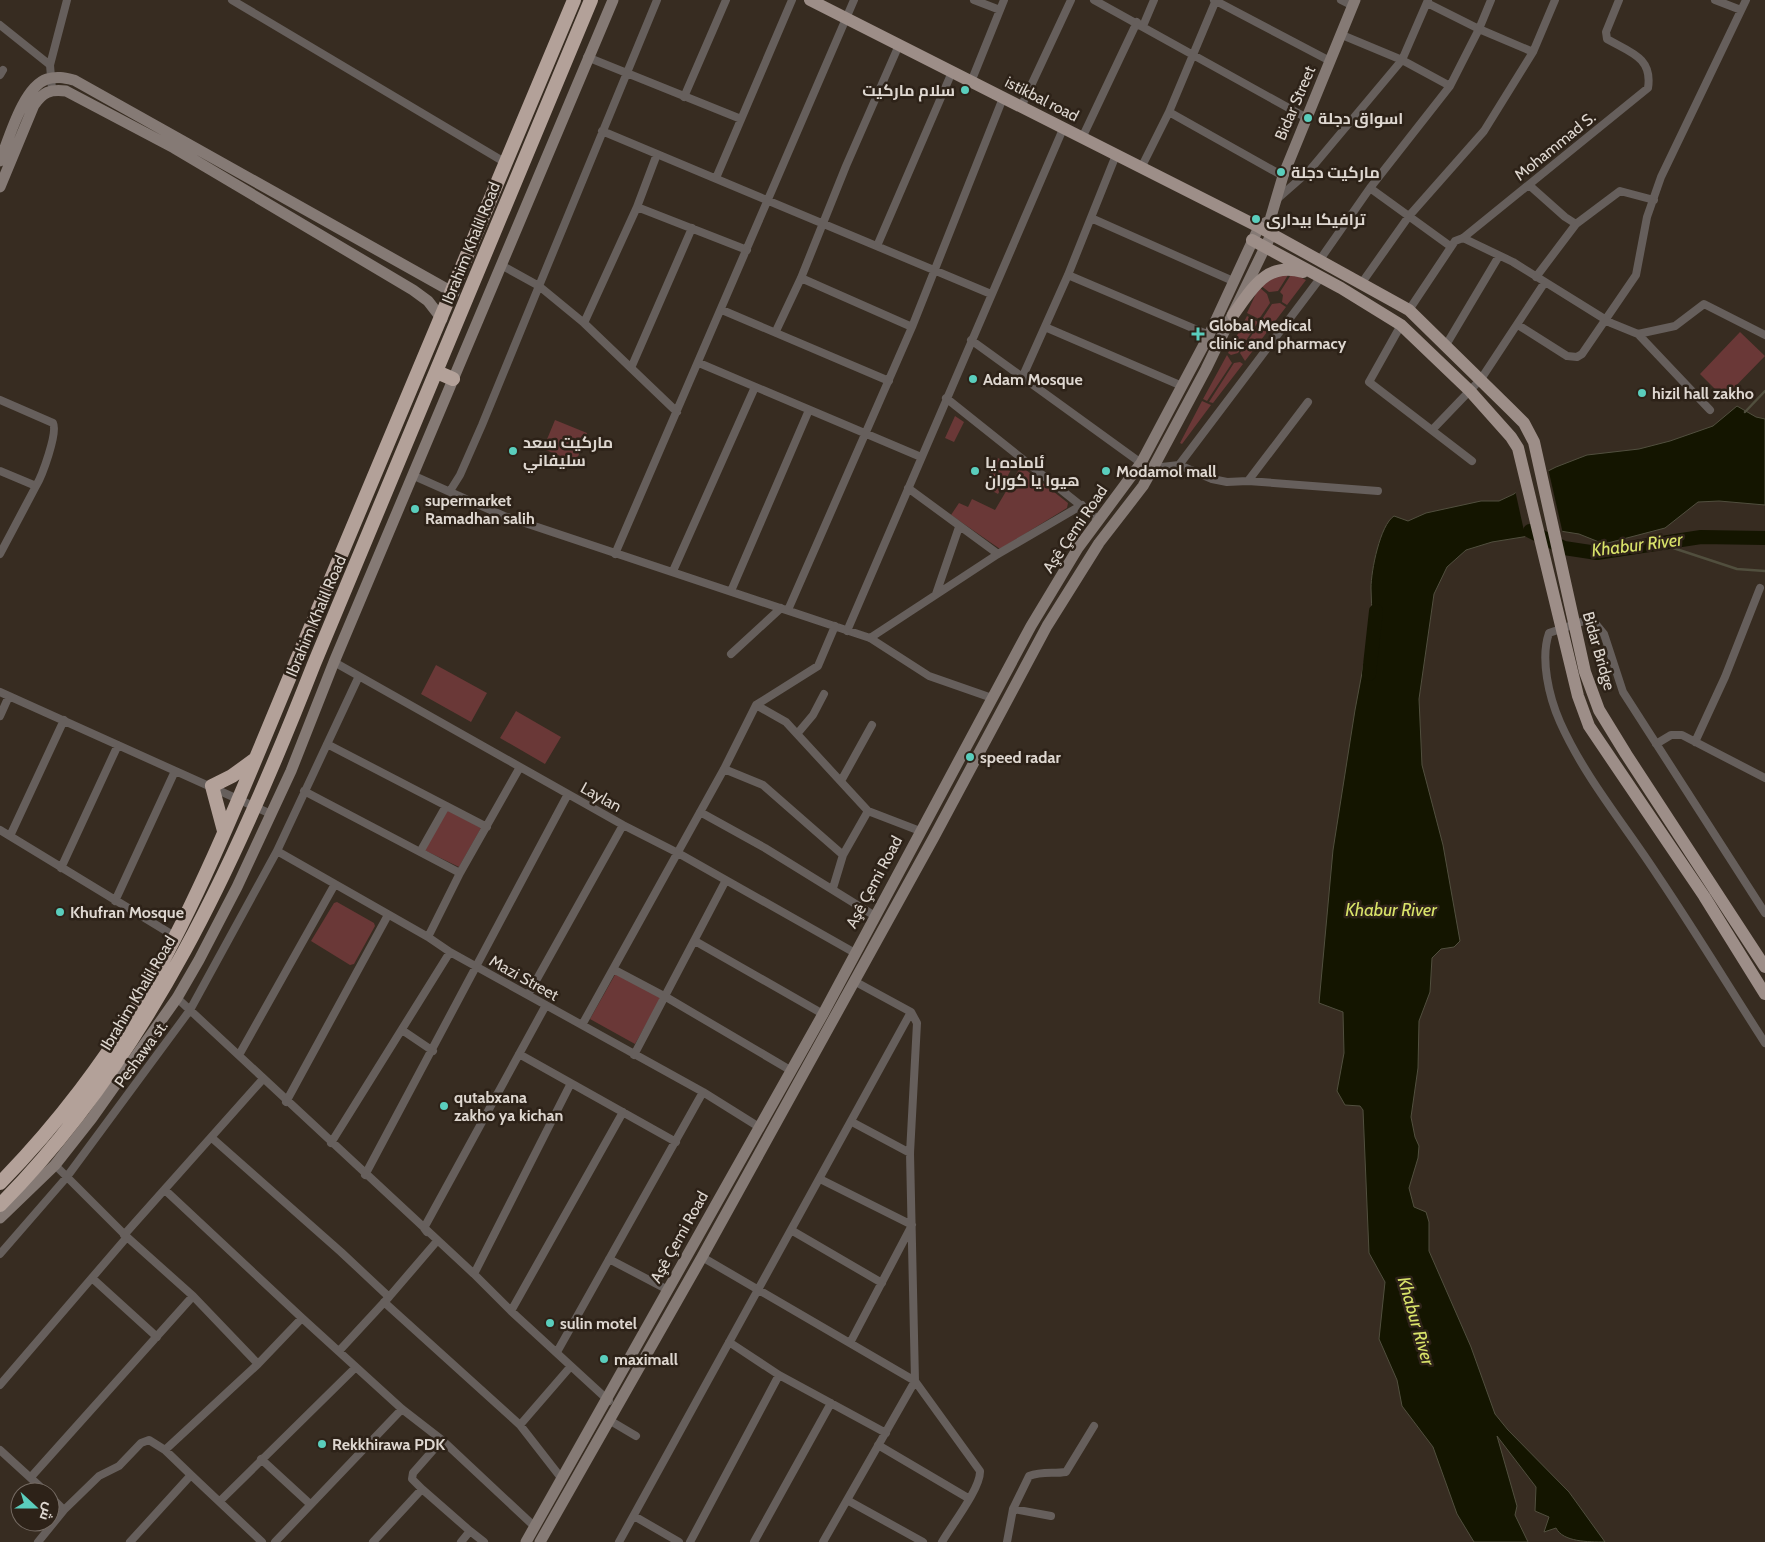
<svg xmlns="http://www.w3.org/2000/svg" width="1765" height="1542" font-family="Cabin,Cairo,sans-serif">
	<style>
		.green { fill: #6a3837 }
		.water { fill: #141500; stroke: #514f3e }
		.pier { fill: #372c21 }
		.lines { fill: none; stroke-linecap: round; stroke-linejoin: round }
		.stream { stroke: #514f3e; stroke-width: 2.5 }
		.river { stroke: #141500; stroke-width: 14 }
		.street { stroke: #665f5c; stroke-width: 8 }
		.secondary { stroke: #857a75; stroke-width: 11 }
		.primary { stroke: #9d8e88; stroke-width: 12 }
		.highway { stroke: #b3a199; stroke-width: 14 }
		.poi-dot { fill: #5acebd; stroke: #2d2218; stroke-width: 2 }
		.labels { text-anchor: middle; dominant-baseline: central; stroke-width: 5; stroke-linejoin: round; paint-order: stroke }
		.poi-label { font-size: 16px; font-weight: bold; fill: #ded7d0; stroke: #2d2218; text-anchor: start }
		.street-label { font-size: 16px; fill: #ded7d0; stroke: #2d2218 }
		.water-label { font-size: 18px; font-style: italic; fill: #d9e369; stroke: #2d2218 }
	</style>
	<rect width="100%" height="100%" fill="#372c21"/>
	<path class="green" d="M1290,272L1278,291L1269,292L1260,285L1265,280Z
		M1292,273L1306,280L1287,305L1282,302L1283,295L1280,292Z
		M1259,287L1267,294L1270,303L1259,319L1247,313Z
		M1280,303L1286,307L1245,361L1240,353L1272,304Z
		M1247,316L1258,322L1238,353L1231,355L1228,353Z
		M1740,332L1765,356L1724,398L1700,374Z
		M1227,355L1232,363L1207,401L1203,399Z
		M1240,362L1243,364L1213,403L1209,402L1234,363Z
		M1202,401L1211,405L1182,444L1180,443Z
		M955,416L964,422L954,442L945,438Z
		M555,420L587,433L576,462L543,449Z
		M998,458L1013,466L998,494L983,486Z
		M1021,466L1068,503L1067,508L1000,549L951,515L959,503L968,507L972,499L995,510Z
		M436,665L487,693L471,722L421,694Z
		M516,711L561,737L545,764L500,738Z
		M447,809L481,828L459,867L424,850Z
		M337,902L374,923L375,926L354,964L350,965L311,941L334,903Z
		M616,973L661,998L635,1044L590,1019Z"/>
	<path class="water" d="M1737,406L1756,417L1765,419V505L1719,501L1698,502L1665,528L1604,544L1579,534L1560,531L1492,542L1466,550L1447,567L1434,594L1419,699L1422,765L1443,845L1460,941L1454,947L1441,949L1432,958L1430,992L1419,1021L1418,1068L1411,1117L1415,1137L1419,1146L1418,1158L1409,1188L1414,1207L1426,1212L1429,1222V1251L1471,1347L1495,1414L1508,1430L1569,1492L1605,1542C1588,1542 1563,1542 1556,1528L1544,1532L1549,1517L1535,1511L1536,1487L1497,1436L1517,1506L1515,1515L1528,1542H1474L1457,1514L1433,1447L1402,1406L1397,1380L1379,1339L1385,1282L1369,1253L1363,1110L1360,1106L1345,1105L1337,1091L1344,1053L1343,1012L1319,1003L1333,850L1355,710L1364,662L1376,650C1374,630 1371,608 1371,588C1371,571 1380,525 1394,516L1408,521L1426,513L1481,501H1499L1514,494L1532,479L1556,467L1587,455L1639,449L1670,441L1713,426Z"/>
	<path class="pier" d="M1548,468L1563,534L1526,540L1515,490L1531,477Z"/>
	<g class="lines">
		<path class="stream" d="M1745,412L1765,391
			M1658,543L1737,569L1765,571"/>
		<path class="river" d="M1530,531L1564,548L1597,553L1701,537L1765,538
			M1369,674L1376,611"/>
		<path class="street" d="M232,0L506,163
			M657,0L539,286L584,323L677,412
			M974,0L1000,10
			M1094,0L1305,117
			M1214,0L1330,61
			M1341,0L1353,6
			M1715,0L1741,10
			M1427,3L1479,29L1533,52L1555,0
			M0,25L50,65
			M1143,26L1154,0
			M1342,35L1402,60L1450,86
			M587,57L741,119
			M0,75L3,70
			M971,82L1004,0
			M52,89L50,65L67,0
			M684,97L726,0
			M1021,107L1071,0
			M1169,112L1283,176
			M602,131L991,294
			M1082,138L1137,22
			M1141,168L1169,112L1216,0
			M716,178L792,0
			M1529,185L1565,217L1576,224L1536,277
			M1370,188L1450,246
			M1276,200L1309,171L1402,60L1428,0
			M637,207L747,250
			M1091,218L1233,281
			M1576,224L1620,191L1654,200
			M1463,238L1513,262L1611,323L1638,334L1675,326L1704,304L1765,335
			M877,246L952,72
			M1319,261L1370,188L1450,86L1479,29L1491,0
			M1068,275L1209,335
			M801,278L912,327
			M1361,284L1409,216L1484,131L1533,52
			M722,310L889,381
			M1409,310L1455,241L1463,238L1648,88C1653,57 1629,52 1607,39L1606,32L1619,0
			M584,323L637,207L657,154
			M1401,325L1369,382L1472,461
			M1518,325L1567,356L1577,357L1582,354L1636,275L1647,217L1661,177L1746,0
			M1045,327L1182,386
			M776,331L801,278L846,166L899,45
			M1638,334L1710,410
			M971,340L1141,463
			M1446,345L1499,256
			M699,363L921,457
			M631,368L692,228
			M1022,378L1068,275L1116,155
			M946,398L1099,520
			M0,400L53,423C58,433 42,476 36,486L0,471
			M1433,429L1481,379L1545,282
			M1179,465L1321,277
			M1153,468L1179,465L1212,479L1227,482L1248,481L1378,491
			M412,475L504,516L870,638L929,676L992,698
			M1248,481L1308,402
			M908,488L998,554
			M450,491L460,475L482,425L539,286L501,265
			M0,554L36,486
			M615,554L854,0
			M673,571L755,387
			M731,591L809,410
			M936,594L959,527
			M788,610L912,327L1003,98
			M847,631L1063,129
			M870,638L998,554L1082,505
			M731,654L781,608
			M334,662L623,825L678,853L855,953
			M0,692L271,814
			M756,705L786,722L868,811L920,831
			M0,716L9,696
			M797,734L813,715L824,694
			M1695,742L1725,677L1760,588
			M327,744L487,827
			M1656,744L1671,735H1682L1765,778
			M724,769L763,785L843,855
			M841,781L872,725
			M304,791L460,873
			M700,812L765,848L875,916
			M0,830L176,937
			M10,836L64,720
			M277,851L428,937L450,952L703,1092L759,1127
			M420,852L446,806
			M61,868L118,745
			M833,888L843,855L868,811
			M115,901L175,771
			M1765,913L1623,692L1604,634L1595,623L1587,620L1549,633C1540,659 1549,697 1560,722C1585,778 1625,825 1658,876C1695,931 1729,987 1765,1043
			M428,937L460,873L520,767
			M695,941L823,1014
			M613,969L666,997L790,1070
			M528,995L623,825
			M177,998L474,1274L511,1311L609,1401
			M582,1025L724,769L756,705L818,666L835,626
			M402,1030L433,1051
			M519,1054L676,1142
			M239,1055L335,884
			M634,1055L726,880
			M286,1102L388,915
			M852,1122L910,1153
			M212,1138L341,1252L389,1297
			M331,1143L450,952
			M55,1165L127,1237L193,1296L258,1364
			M365,1175L568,794
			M820,1179L912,1225L850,1343
			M165,1190L302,1318L402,1409L442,1440L535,1527
			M791,1230L882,1283
			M427,1232L424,1228L546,1005
			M124,1235L263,1079
			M0,1254L66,1178L190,1010L277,851L359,676
			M702,1257L915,1381L980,1471C981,1488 951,1526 942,1542
			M609,1259L668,1290
			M474,1274L571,1083
			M92,1278L157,1337
			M384,1302L520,1425
			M511,1311L623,1112
			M729,1342L779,1375L886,1433
			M339,1351L389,1297L437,1241
			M557,1352L703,1092
			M0,1385L127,1237
			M609,1420L636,1436
			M878,1445L968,1498
			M0,1450L46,1492
			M165,1450L258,1364L302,1318
			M261,1459L310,1504
			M31,1477L193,1296
			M562,1479L520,1425L571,1366
			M422,1489L412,1479L413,1473L442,1440
			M50,1496L64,1510L99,1476L119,1466L141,1443L149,1440L165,1450L191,1475
			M847,1500L923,1542
			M220,1501L356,1367
			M1013,1509L1051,1516
			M634,1516L679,1542
			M470,1531L484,1542
			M38,1542L64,1510
			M130,1542L191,1475L262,1542
			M275,1542L402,1409
			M373,1542L422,1489L470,1531L461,1542
			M619,1542L911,1012
			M690,1542L779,1375
			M754,1542L831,1403
			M823,1542L915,1381L910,1153L917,1023L911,1012L854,981
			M1007,1542L1013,1509L1029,1476C1042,1471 1053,1474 1066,1472L1094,1426"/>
		<path class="secondary" d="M0,161C9,139 23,87 47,79C57,76 65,78 74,80L454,293
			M0,187L34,105C43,92 50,89 66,91L174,148L413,290L428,301L442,319
			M0,1218L55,1165L92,1118L177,998L199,960L237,887L291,771L334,662L613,0
			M526,1542L823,1014L1031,626L1078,548L1141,463L1209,335L1259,227L1267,222
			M540,1542L702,1257L934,837L1047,626L1099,543L1143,486L1153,468L1206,369L1271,235L1270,220L1283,176L1355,0"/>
		<path class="primary" d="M810,0L1259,227L1409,310L1510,409L1524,423L1534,442L1585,672L1599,710L1626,754L1765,967
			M1252,240L1341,288L1401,325L1470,391L1511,437L1518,448L1578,696L1589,726L1704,896L1765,994
			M1233,315C1252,289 1266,261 1303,272"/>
		<path class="highway" d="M437,372L453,379
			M224,831L212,786L232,776L254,760
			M0,1183C56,1126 109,1057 148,988C210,878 255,758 304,643C396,429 484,214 574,0
			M0,1205C149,1055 238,858 314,664L591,0"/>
	</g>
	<g class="poi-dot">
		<circle cx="965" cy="90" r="5"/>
		<circle cx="1308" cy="118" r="5"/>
		<circle cx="1281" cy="172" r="5"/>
		<circle cx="1256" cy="219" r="5"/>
		<path d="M1195.5 326.5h5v5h5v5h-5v5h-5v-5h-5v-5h5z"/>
		<circle cx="973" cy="379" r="5"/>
		<circle cx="1642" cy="393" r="5"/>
		<circle cx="513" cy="451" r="5"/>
		<circle cx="975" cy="471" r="5"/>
		<circle cx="1106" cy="471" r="5"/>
		<circle cx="415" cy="509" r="5"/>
		<circle cx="970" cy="757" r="5"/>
		<circle cx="60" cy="912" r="5"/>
		<circle cx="444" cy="1106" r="5"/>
		<circle cx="550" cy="1323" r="5"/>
		<circle cx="604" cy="1359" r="5"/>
		<circle cx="322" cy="1444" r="5"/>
	</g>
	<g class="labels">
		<g class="poi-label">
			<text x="955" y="90" text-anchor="end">سلام ماركيت</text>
			<text x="1318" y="118">اسواق دجلة</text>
			<text x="1291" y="172">ماركيت دجلة</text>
			<text x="1266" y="219">ترافيكا بيدارى</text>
			<text x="1209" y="325">Global Medical<tspan x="1209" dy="18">clinic and pharmacy</tspan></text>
			<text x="983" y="379">Adam Mosque</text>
			<text x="1652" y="393">hizil hall zakho</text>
			<text x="523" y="442">ماركيت سعد<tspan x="523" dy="18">سليفاني</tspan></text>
			<text x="985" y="462">ئاماده یا<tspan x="985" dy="18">هیوا یا کوران</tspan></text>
			<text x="1116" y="471">Modamol mall</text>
			<text x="425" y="500">supermarket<tspan x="425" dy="18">Ramadhan salih</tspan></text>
			<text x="980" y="757">speed radar</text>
			<text x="70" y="912">Khufran Mosque</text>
			<text x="454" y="1097">qutabxana<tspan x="454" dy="18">zakho ya kichan</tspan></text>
			<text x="560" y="1323">sulin motel</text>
			<text x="614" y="1359">maximall</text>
			<text x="332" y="1444">Rekkhirawa PDK</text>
		</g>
		<g class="street-label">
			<text transform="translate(1042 99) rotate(27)">istikbal road</text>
			<text transform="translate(1295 103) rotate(-67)">Bidar Street</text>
			<text transform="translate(1555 146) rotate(-39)">Mohammad S.</text>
			<text transform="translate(471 243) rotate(-68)">Ibrahim Khalil Road</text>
			<text transform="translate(1075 529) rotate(-56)">Aşê Çemi Road</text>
			<text transform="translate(316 616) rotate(-67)">Ibrahim Khalil Road</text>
			<text transform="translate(1599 651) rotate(74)">Bidar Bridge</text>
			<text transform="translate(601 797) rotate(29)">Laylan</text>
			<text transform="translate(874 882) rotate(-62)">Aşê Çemi Road</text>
			<text transform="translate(524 978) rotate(29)">Mazi Street</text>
			<text transform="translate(138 993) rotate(-59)">Ibrahim Khalil Road</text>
			<text transform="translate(141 1054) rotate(-54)">Peshawa st.</text>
			<text transform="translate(679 1237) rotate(-61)">Aşê Çemi Road</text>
		</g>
		<g class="water-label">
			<text transform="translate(1637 545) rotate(-7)">Khabur River</text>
			<text x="1391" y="910">Khabur River</text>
			<text transform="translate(1416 1321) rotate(74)">Khabur River</text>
		</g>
	</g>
	<g transform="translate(35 1507) rotate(111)"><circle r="24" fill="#2d2218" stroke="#746a62"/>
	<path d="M0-4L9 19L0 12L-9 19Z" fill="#5acebd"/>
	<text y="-8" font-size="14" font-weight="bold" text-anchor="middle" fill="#ded7d0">ش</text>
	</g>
</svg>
